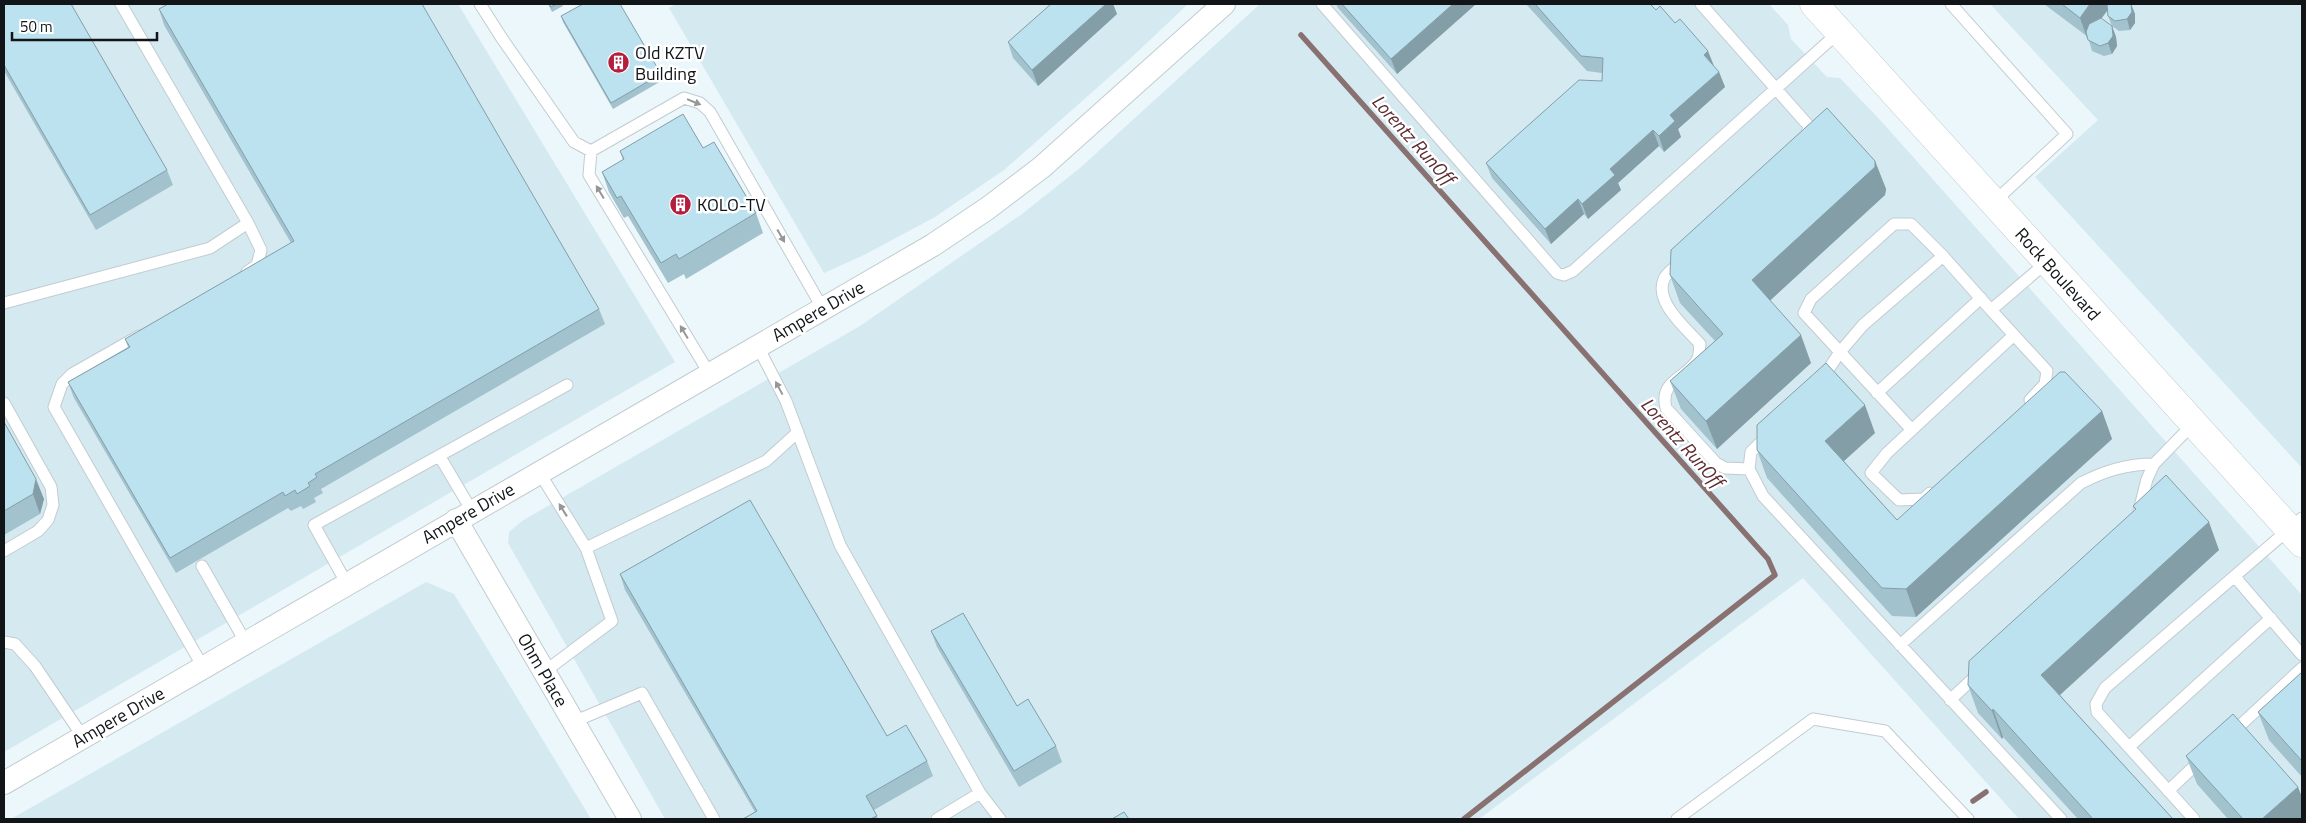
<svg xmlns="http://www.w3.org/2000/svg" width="2306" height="823" font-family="'Titillium Web',sans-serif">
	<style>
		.built { fill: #d5e9f0 }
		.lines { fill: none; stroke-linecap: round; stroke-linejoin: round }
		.stream { stroke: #897172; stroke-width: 5.5 }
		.service-casing { stroke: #c1ccd1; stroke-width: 13 }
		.minor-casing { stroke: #c1ccd1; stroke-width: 24 }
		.secondary-casing { stroke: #c1ccd1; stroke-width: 29 }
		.service { stroke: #fff; stroke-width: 11 }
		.minor { stroke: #fff; stroke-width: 22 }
		.secondary { stroke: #fff; stroke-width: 28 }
		.wall { fill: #a2c2ce }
		.shaded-wall { fill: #849ea8 }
		.building { fill: #bce2f0; stroke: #849ea8 }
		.oneway { fill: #949697 }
		.labels { text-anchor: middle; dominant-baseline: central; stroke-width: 5; stroke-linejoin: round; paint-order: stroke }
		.poi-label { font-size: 18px; fill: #111517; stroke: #fff; text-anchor: start }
		.street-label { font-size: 18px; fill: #111517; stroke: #fff }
		.water-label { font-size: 19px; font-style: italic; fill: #5e2b30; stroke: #fff }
	</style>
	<rect width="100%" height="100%" fill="#ebf7fb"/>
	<path class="built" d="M4,4H458L675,362L4,752Z
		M676,4H1188L1133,56L1004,170L935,217L864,255L824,273L669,8Z
		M1260,4H1769L1788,25L1791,39L1827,77L1840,78L1882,122L2302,595V819H2019L1803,578L1479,819H665L508,543L509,532L522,521L860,326L1022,214L1080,168Z
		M1990,4H2302V468L2035,177L2098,120Z
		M426,582L454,594L591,819H11Z"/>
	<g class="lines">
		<path class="stream" d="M1301,35L1768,559L1775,575L1464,819
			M1973,801L1986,792"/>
		<defs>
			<path id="service" d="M121,4L248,223L261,250L257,265L247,272
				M480,4L501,37L574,142L591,151
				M1322,4L1557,273L1564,275L1573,271L1839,32
				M1701,4L1808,125V139
				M1951,4L2067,134L1993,203
				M1681,262C1676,267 1667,272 1664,279C1654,302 1686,328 1700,344C1699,349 1700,356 1697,360C1686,379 1659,380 1666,408L1716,463L1725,468L1749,469
				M4,303L210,248L248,223
				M1991,310L2047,371L2045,384L2030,400
				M139,336L72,374L62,384L54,407L203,667
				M757,345L786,401L840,545L980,793L937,819
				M709,373L589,175L591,151L684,98L700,103L710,112L823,309
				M1822,379L1840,352L1863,325L1943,256L1991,310L2047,262
				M1877,393L1981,298
				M4,403L51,487L53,505L48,520L38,531L4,551
				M1912,430L1804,313L1811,299L1894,224H1911L1943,256
				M1766,437L1751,452L1749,469L1763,496L2061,819
				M440,457L472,511
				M539,472L586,548L612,621L544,672
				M1930,493L1924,499L1899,500L1871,473L1887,453L2014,335
				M2139,511L2147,479L2154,464L2193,424
				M586,548L766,461L798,432
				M202,566L246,643
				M2235,577L2302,655
				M347,584L314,525L567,385
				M4,642L15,644L35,666L83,737
				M1900,645L2081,483C2105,471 2126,464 2154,464
				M1950,700L1979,673
				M573,722L642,693L714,819
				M2232,733L2302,668
				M2129,747L2271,618
				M2168,791L2201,760
				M980,793L1000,819
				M1677,819L1813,719L1885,731L1968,819
				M2194,819L2097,712L2096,704L2105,688L2302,518"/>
			<path id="minor" d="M456,520L630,819
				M4,783L933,245L988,208L1042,167L1224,4"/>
			<path id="secondary" d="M1814,4L2302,543"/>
		</defs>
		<use href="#service" class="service-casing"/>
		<use href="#minor" class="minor-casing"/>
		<use href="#secondary" class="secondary-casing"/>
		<use href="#service" class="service"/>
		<use href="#minor" class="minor"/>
		<use href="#secondary" class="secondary"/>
	</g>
	<path class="wall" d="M4,4L167,170L173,185L96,230L4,71Z
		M548,4H562L563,6L552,12Z
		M1051,4H1113L1117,14L1038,86L1013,58L1008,42Z
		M1336,4H1476L1397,74L1338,8Z
		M1526,4H1651L1656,10L1719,72L1725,87L1678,129L1681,137L1664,152L1659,146L1618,183L1621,190L1588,219L1584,214L1551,244L1492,178L1486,163L1602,81V73L1587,71Z
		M2044,4H2131L2135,14V23L2130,30L2119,31L2112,26L2108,16V10L2101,19L2112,26L2116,37L2117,46L2112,54L2104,56L2092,51L2088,37Z
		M159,9L599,309L605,324L321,489L323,493L314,498L316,502L303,509L301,506L291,511L288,508L176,573L74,398L68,382L128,347L125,339L291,243L164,25Z
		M561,16L661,74L663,80L613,109L563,22Z
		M703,148L756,213L763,233L686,279L684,274L668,283L628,216L624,218L609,192L602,172L623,160L620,151Z
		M1875,161L1886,189L1885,195L1770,300L1811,363L1717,449L1681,409L1670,381L1715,341L1680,303L1670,275Z
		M2102,411L2112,439L1916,617L1892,616L1767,478L1757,450L1875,433L1844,461L1897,520Z
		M4,422L44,499L40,514L4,535Z
		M2133,506L2219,550L2060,695L2173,819H2078L2003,737L2002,739L1978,713L1968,685L2135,510Z
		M620,574L887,736L927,761L933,776L874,810L878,819H743L755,812L625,590Z
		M931,631L1017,706L1056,746L1062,762L1019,787L937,647Z
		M2302,672V777L2269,740L2258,712Z
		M2186,756L2302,819H2228L2197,784Z"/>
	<path class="shaded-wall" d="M1106,4H1113L1117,14L1038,86L1032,70Z
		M1453,4H1476L1397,74L1391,59Z
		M2090,4H2112L2087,38L2080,18Z
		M2131,4L2135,14V23L2130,30L2127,19Z
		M2112,26L2116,37L2117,46L2112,54L2108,43Z
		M1708,51L1714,66L1704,55Z
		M1719,72L1725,87L1678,129L1681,137L1664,152L1659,136L1670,115Z
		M1653,130L1659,146L1618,183L1621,190L1588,219L1582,204L1610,169Z
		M1875,161L1886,189L1885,195L1762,308L1752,280Z
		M1578,199L1584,214L1551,244L1545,229Z
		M1801,335L1811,363L1717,449L1706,421Z
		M1865,405L1875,433L1835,469L1825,441Z
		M2102,411L2112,439L1916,617L1906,589Z
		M36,479L44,499L40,514L33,494Z
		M2209,522L2219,550L2051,703L2041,675Z
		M1993,709L2003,737L2002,739L1992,711Z
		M2298,787L2302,797V819H2262Z"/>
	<path class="building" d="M4,4H71L167,170L90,215L4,65Z
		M168,4H422L599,309L315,474L317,477L308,483L310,486L297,494L295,490L285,496L283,492L170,558L68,382L130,347L125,339L294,241L159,9Z
		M549,4H556L551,7Z
		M583,4H620L661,74L611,103L561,16Z
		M1051,4H1106L1032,70L1008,42Z
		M1342,4H1453L1391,59Z
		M1535,4H1650L1656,10L1660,6L1675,23L1680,19L1708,51L1704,55L1719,72L1670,115L1675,121L1659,136L1653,130L1610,169L1615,175L1582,204L1578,199L1545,229L1486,163L1579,80L1602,81L1603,58L1581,56Z
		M2062,4H2090L2080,18Z
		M2107,4H2131L2132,12L2127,19L2115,21L2108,16Z
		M2101,18L2112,26L2113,36L2108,43L2100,46L2088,40L2086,32L2089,24Z
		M1827,108L1875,161V167L1752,280L1801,335L1706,421L1670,381L1723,334L1670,275L1671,250Z
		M683,114L703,148L714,142L756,213L679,259L676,254L661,263L621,196L617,198L602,172L624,159L620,151Z
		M1826,363L1865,405L1825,441L1897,520L2060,372H2065L2102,411L1906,589L1882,588L1757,450V425Z
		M4,422L36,479L33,494L4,511Z
		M2166,475L2209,522L2041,675L2173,819H2093L1993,709L1992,711L1968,685L1969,661L2136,509L2133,506Z
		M750,500L887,736L906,725L927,761L866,796L877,816L870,819H743L757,811L620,574Z
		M963,613L1017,706L1028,699L1056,746L1014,771L931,631Z
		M2302,672V761L2258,712Z
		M2233,714L2298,787L2262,819H2243L2186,756Z
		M1124,812L1129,819H1112Z"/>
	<defs><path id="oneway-solid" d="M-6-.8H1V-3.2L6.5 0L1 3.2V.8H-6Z" transform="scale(1.25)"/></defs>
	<g class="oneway">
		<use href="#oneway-solid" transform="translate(694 102) rotate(22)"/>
		<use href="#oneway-solid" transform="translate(600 192) rotate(-121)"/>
		<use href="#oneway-solid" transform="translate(781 236) rotate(60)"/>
		<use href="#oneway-solid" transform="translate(684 332) rotate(-121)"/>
		<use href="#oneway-solid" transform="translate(779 388) rotate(-118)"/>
		<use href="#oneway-solid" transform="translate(563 510) rotate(-122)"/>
	</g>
	<defs>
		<symbol id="building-disc" viewBox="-11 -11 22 22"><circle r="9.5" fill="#b21f3e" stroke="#fff"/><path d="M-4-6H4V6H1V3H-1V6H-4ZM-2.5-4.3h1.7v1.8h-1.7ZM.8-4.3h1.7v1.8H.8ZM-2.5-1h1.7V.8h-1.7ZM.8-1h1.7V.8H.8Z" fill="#fff"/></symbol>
	</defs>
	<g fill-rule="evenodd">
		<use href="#building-disc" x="606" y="50" width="25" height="25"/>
		<use href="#building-disc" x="668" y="192" width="25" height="25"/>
	</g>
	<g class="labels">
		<g class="poi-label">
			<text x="635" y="52">Old KZTV<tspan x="635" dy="21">Building</tspan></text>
			<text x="697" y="204">KOLO-TV</text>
		</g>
		<g class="street-label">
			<text transform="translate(2058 274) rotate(48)">Rock Boulevard</text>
			<text transform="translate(818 311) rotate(-30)">Ampere Drive</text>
			<text transform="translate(468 513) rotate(-30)">Ampere Drive</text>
			<text transform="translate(543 670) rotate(60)">Ohm Place</text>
			<text transform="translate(118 717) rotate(-30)">Ampere Drive</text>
		</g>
		<g class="water-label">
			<text transform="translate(1414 139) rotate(48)">Lorentz RunOff</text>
			<text transform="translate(1683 442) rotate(48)">Lorentz RunOff</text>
		</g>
	</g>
	<rect width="2306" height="823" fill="none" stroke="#111517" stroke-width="10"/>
	<path d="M12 32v8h145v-8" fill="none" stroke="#111517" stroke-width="2.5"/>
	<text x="20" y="32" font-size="15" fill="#111517" stroke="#ffffff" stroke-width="4" paint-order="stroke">50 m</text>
</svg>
